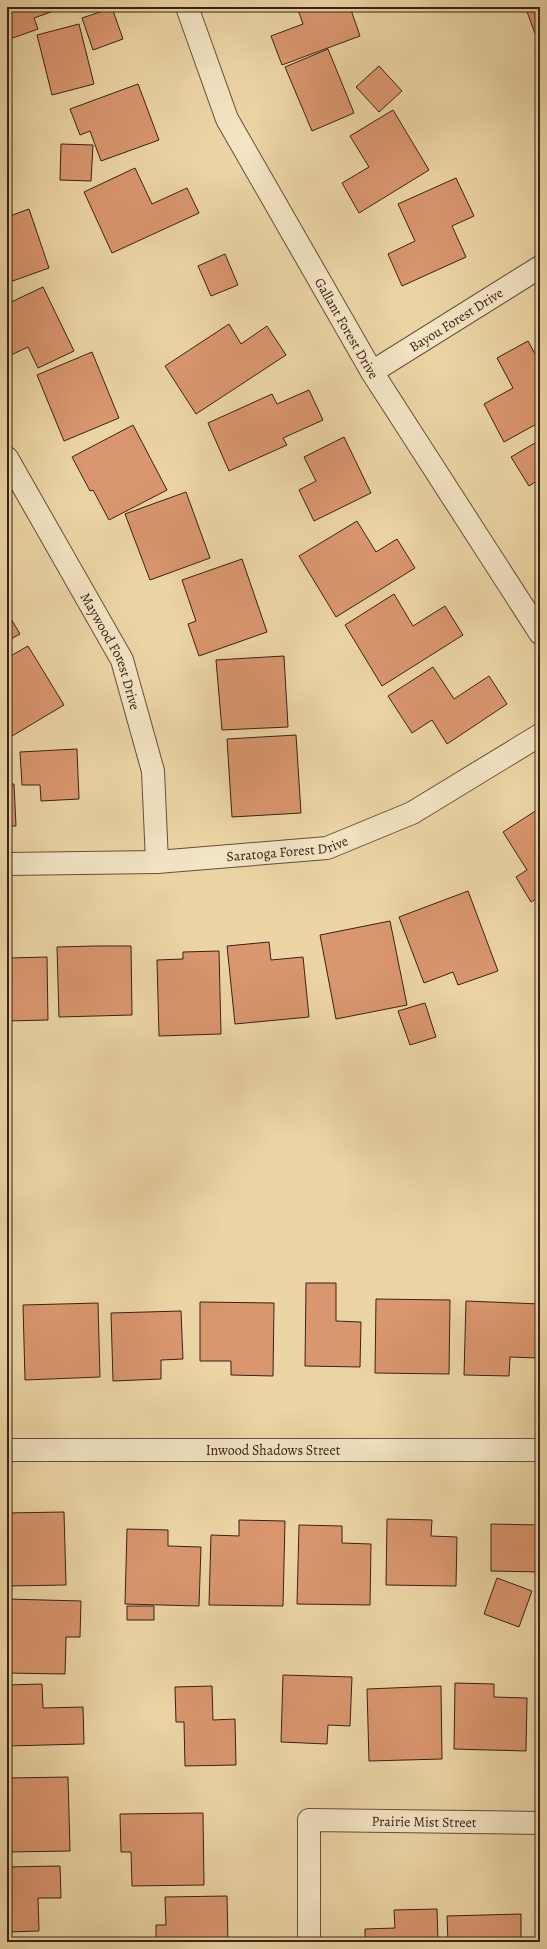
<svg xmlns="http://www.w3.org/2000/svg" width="547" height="1949" font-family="Alegreya,serif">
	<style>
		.building { fill: #da966f; stroke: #392116 }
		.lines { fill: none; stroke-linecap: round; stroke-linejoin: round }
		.minor-casing { stroke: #664e3a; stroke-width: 24 }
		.minor { stroke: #f3e4c4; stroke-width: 22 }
		.labels { text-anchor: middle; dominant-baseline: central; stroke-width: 3; stroke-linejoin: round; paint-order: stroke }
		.street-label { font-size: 14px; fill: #392116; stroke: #f3e4c4 }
	</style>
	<rect width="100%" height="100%" fill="#ecd5a5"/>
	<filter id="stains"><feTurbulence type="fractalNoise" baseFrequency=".005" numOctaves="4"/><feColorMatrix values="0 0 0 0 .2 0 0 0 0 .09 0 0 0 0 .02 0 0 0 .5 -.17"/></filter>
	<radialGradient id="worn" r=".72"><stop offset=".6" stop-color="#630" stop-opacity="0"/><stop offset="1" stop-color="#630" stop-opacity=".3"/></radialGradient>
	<path class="building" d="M7,7H65L34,18L38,29L7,40Z
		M297,7H350L360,36L282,65L271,36L303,24Z
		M531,7H540V47L526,9Z
		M112,8L123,39L93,50L82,18Z
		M79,24L94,84L52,95L37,35Z
		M328,49L354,113L312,131L285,67Z
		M379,66L402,91L379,112L356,87Z
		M138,84L159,140L101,161L90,131L80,135L70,109Z
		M393,110L429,170L359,213L342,183L369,167L350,136Z
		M61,144L93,145L91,181L60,180Z
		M135,168L152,204L187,188L199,213L112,253L84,192Z
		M456,178L474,216L452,226L466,257L402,286L388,254L415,241L398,204Z
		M29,209L49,268L7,283V217Z
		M225,254L238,285L211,296L198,266Z
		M43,287L74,351L38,368L28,347L11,355L7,347V304Z
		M229,324L241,344L267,326L286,355L196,414L165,366Z
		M528,341L540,363V422L504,442L484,404L513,388L497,358Z
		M92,352L119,418L64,441L37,375Z
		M309,390L323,420L283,438L287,445L229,471L208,423L272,394L277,404Z
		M133,425L167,490L109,520L93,490L90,491L72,457Z
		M344,437L371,493L314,521L299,490L316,481L304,457Z
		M540,440V479L529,486L511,457Z
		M186,492L210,558L150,580L125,514Z
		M357,521L376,552L397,539L415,568L336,617L299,556Z
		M242,559L267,632L199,656L188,624L196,621L182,580Z
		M394,594L413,626L445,606L463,635L382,686L345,625Z
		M7,612L20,634L7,641Z
		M28,646L64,705L7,739V658Z
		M284,656L288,727L222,730L216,660Z
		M433,667L454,699L489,676L507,704L447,744L432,720L412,733L388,696Z
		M296,735L301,813L232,817L227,739Z
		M77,749L79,799L41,801L40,785H22L20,752Z
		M7,784H14L16,826H7Z
		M540,808V896L531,902L516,877L527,870L503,832Z
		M468,891L498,971L458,985L453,972L424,983L399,917Z
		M390,921L407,1005L336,1019L320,935Z
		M269,942L271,960L303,957L309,1017L235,1024L227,946Z
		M7,945L8,958L47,957L48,1020L7,1021Z
		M95,946H131L132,1015L59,1017L57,947Z
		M219,951L221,1034L159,1036L157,960L183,959V952Z
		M425,1003L436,1037L410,1045L398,1011Z
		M306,1283H336V1321L361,1322L360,1367L305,1366Z
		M376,1299L450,1300L449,1374L375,1373Z
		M466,1301L540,1304L538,1358L510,1357L509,1376L464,1375Z
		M200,1302L274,1303L273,1376L231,1375V1361H200Z
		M98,1303L100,1377L25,1380L23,1305Z
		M181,1311L183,1359L161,1360V1379L113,1381L111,1313Z
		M64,1512L66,1585L7,1586V1513Z
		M387,1519L432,1520L431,1536L457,1537L456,1586L386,1585Z
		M239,1520L285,1521L283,1606L209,1605L211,1535L239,1536Z
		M491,1524L540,1525V1572L491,1571Z
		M299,1525L342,1526V1543L371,1544L370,1605L297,1604Z
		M127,1529L168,1530V1546L201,1547L199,1606L125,1604Z
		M497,1578L532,1591L519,1627L484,1614Z
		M7,1599L81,1601L80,1637H66L65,1674L7,1673Z
		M127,1606H154V1620H127Z
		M283,1675L352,1677L350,1726L328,1725L327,1744L281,1742Z
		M455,1683L494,1684V1697L527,1698L526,1751L454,1749Z
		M42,1684L43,1708L83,1707L84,1744L7,1746V1685Z
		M212,1686L213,1720L235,1719L236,1765L185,1766L184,1722H176L175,1687Z
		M441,1686L442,1759L369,1761L367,1689Z
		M68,1777L70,1851L7,1852V1812H10V1778Z
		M203,1813L204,1885L132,1886L131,1852H121L120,1814Z
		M60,1866L61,1898H38L39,1931L7,1932V1867Z
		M227,1896L228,1942H156V1925H166L165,1897Z
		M437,1909L438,1942H365V1929L395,1928L394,1910Z
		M521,1914V1942H448L447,1916Z"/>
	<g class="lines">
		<defs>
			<g id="minor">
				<path id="s1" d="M187,7L227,119L372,372L540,633"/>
				<path id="s2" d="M372,372L540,267"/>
				<path id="s3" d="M7,458L122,660L153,771L157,862"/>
				<path id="s4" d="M7,864L157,862L327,848L412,813L540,735"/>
				<path id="s5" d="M7,1450H540"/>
				<path id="s6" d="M309,1942V1820L540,1823"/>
			</g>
		</defs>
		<use href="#minor" class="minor-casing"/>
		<use href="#minor" class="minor"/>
	</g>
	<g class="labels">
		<g class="street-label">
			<text stroke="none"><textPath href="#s2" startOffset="99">Bayou Forest Drive</textPath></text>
			<text stroke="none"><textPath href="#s1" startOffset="360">Gallant Forest Drive</textPath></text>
			<text stroke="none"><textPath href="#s3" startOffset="220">Maywood Forest Drive</textPath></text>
			<text stroke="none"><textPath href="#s4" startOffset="281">Saratoga Forest Drive</textPath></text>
			<text stroke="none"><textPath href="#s5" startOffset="266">Inwood Shadows Street</textPath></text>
			<text stroke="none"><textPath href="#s6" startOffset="237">Prairie Mist Street</textPath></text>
		</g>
	</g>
	<rect width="547" height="1949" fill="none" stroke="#ecd5a5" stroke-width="24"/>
	<rect x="8" y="8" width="531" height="1933" fill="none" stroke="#392116" stroke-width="2"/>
	<rect x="12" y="12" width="523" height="1925" fill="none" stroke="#392116"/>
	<rect width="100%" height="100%" filter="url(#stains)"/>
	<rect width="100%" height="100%" fill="url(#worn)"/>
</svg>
